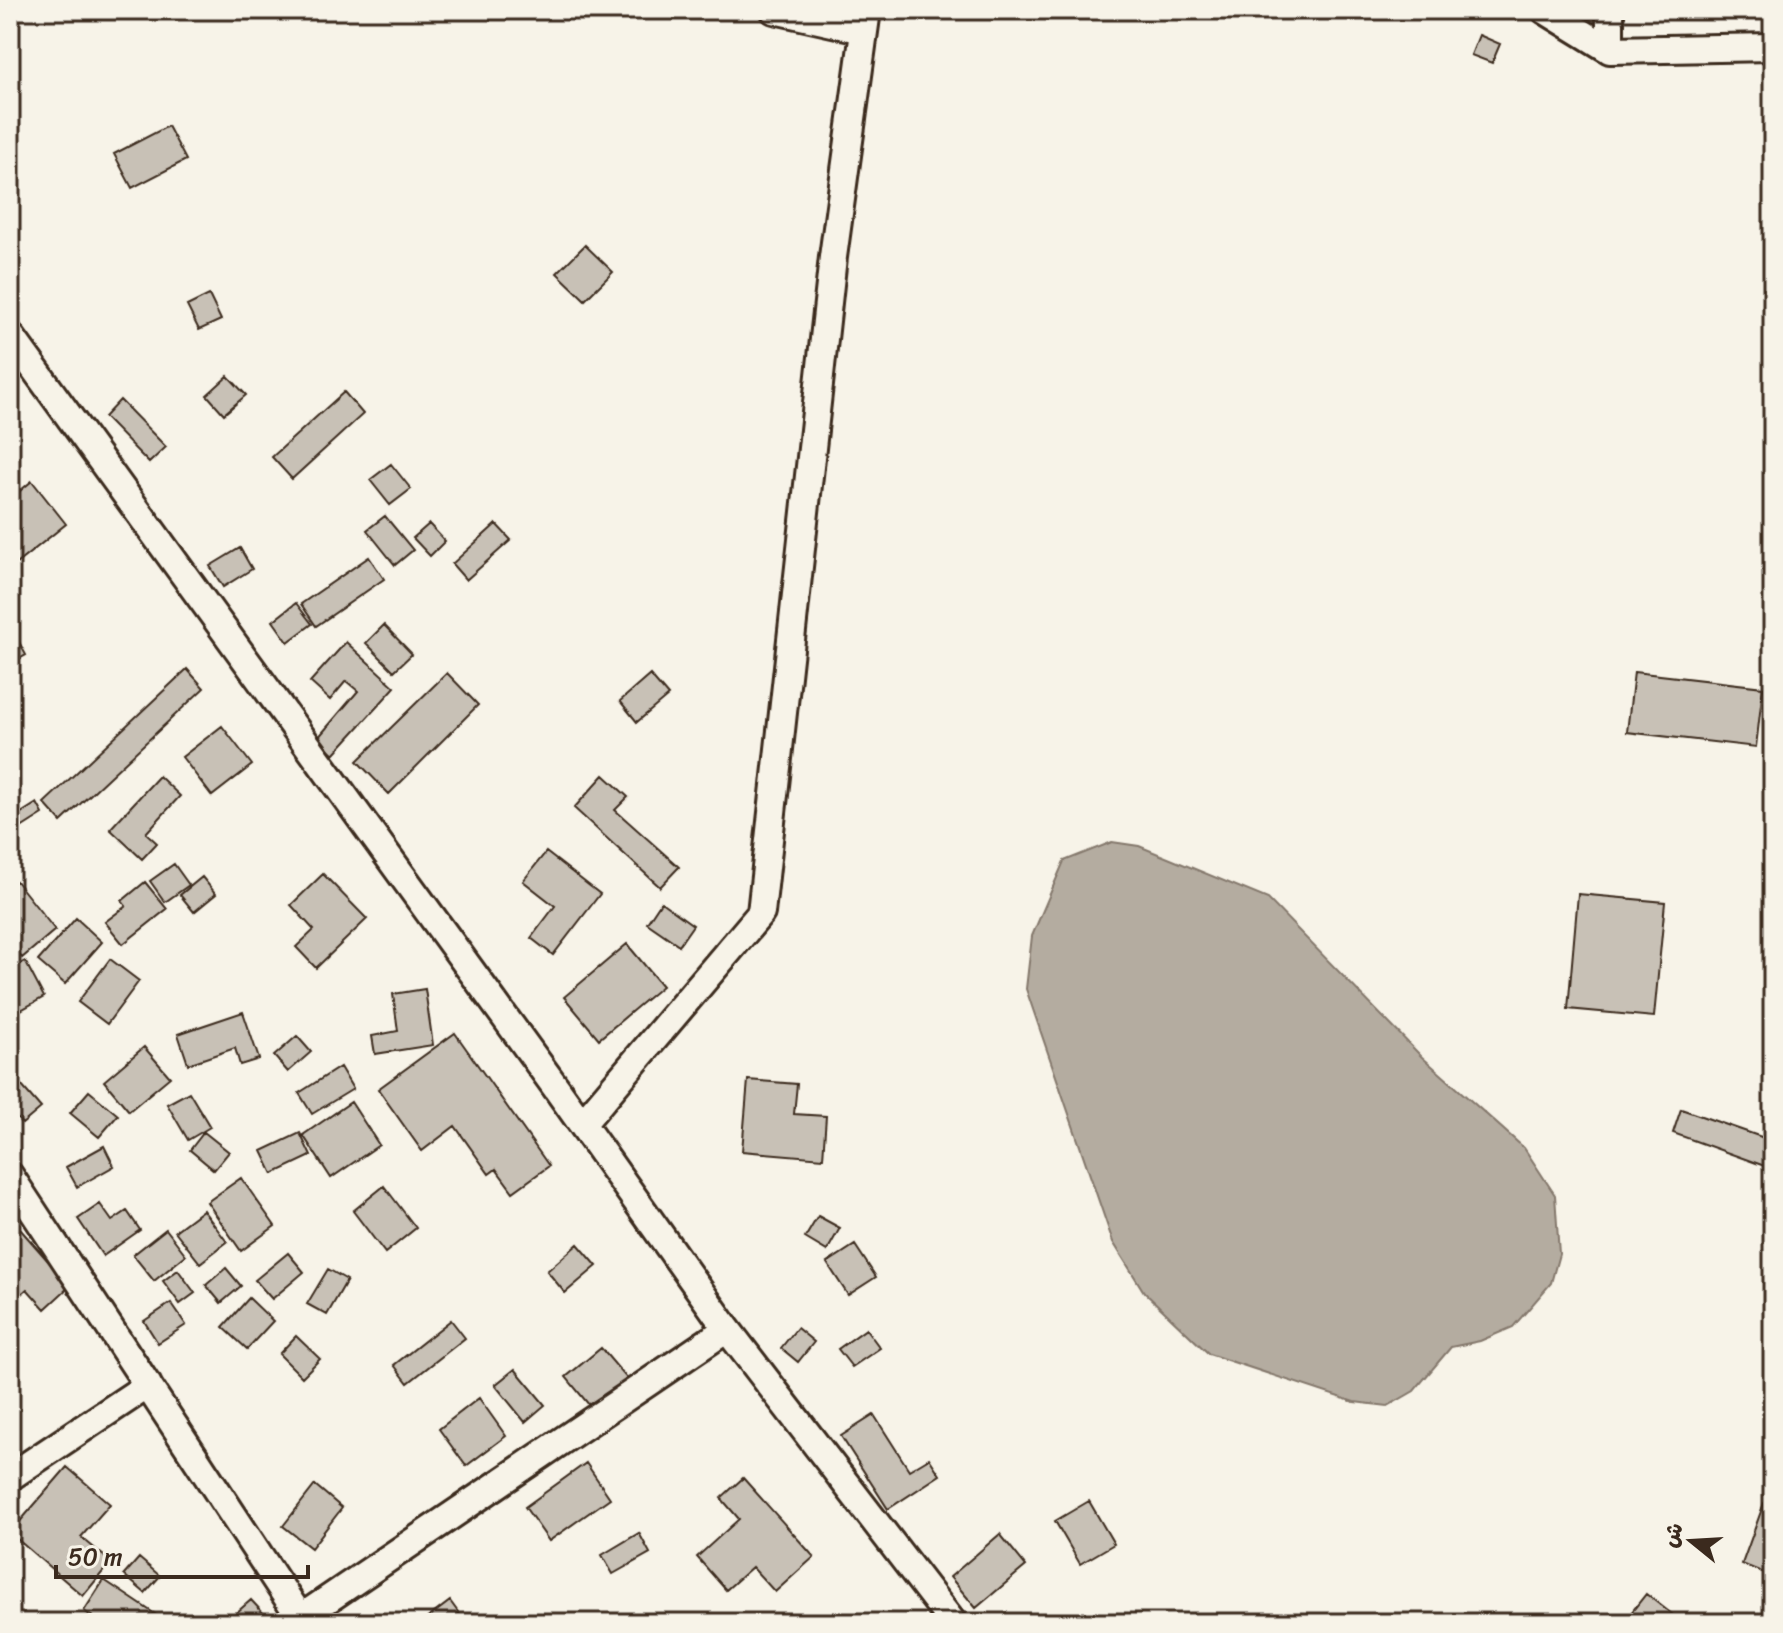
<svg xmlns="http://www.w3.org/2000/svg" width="1783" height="1633" font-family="Sriracha,'Playpen Sans Arabic',sans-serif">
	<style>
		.water { fill: #b4aca0; stroke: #84786c; stroke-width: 2 }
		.building { fill: #c8c1b6; stroke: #3b2a1e; stroke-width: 2 }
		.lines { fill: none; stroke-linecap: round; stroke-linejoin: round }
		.street-casing { stroke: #3b2a1e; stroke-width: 32 }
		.street { stroke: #f7f3e8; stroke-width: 26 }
	</style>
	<rect width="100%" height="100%" fill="#f7f3e8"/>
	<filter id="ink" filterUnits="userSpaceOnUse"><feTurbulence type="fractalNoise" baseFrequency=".0125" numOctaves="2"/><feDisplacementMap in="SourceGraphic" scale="16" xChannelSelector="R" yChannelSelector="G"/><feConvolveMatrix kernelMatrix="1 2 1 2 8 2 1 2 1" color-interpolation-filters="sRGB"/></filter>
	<g filter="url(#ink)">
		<path class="water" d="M1112,842L1139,846L1268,899L1422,1057L1524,1148L1555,1195L1559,1254L1551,1283L1513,1327L1480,1341L1451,1347L1414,1391L1388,1406L1354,1402L1209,1354L1144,1292L1113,1242L1026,989L1032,936L1064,861Z"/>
		<path class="building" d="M1479,35L1500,44L1492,63L1471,55Z
			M168,126L186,160L132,188L114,154Z
			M585,245L613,272L585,300L557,273Z
			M209,295L221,320L199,330L187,306Z
			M228,376L246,395L224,414L207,395Z
			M344,392L363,414L292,479L272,457Z
			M120,400L166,447L149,463L104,417Z
			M391,464L411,489L390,505L370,480Z
			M32,481L66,524L16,564L10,557V499Z
			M385,516L413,550L395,565L367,530Z
			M429,524L445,541L430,556L413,538Z
			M496,524L511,540L466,580L452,564Z
			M240,548L252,569L223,587L210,566Z
			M369,557L384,579L316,626L301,604Z
			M296,603L312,624L288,642L273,621Z
			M384,625L412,654L394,671L366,643Z
			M13,631L26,655L10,664V632Z
			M346,642L395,687L334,754L317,739L358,691L346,681L330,700L310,682Z
			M187,669L204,688L61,822L44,803Z
			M1634,672L1763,687L1756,747L1627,732Z
			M447,673L478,705L389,794L357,761Z
			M650,675L668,696L637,722L620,701Z
			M222,726L252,765L212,796L182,757Z
			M604,775L628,797L615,810L679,867L660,887L574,808Z
			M159,776L180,796L146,833L157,843L142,859L110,829Z
			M37,803L43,814L10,835V820Z
			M546,852L600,894L553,955L531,938L555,906L523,881Z
			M174,864L189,885L165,902L150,881Z
			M323,874L367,919L316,968L296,947L314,930L291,905Z
			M202,877L216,894L194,912L180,895Z
			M16,881L55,930L22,958L10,944V886Z
			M145,882L167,909L123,944L105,922L126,906L122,901Z
			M1578,894L1665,902L1654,1017L1568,1009Z
			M661,902L693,925L679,945L647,923Z
			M76,918L102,942L65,984L38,961Z
			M627,944L662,986L599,1039L564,997Z
			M110,959L139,981L107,1024L78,1002Z
			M25,961L44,997L10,1016V969Z
			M425,989L433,1045L375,1054L372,1036L398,1031L393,994Z
			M243,1012L259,1059L240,1065L235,1048L188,1064L178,1034Z
			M455,1033L549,1166L513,1192L496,1169L489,1174L455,1126L422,1151L378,1089Z
			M297,1036L311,1052L288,1072L274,1056Z
			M144,1047L170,1077L129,1111L104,1081Z
			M340,1067L353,1089L312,1114L299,1093Z
			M748,1080L797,1084L794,1114L826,1116L823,1158L742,1151Z
			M21,1085L41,1108L22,1124L10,1110V1094Z
			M89,1091L118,1115L99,1137L70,1113Z
			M189,1092L210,1127L188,1140L167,1104Z
			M351,1102L379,1145L331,1178L303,1135Z
			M1681,1109L1773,1141V1169L1673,1133Z
			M204,1132L229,1152L214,1170L190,1150Z
			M300,1133L311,1156L273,1174L262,1151Z
			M104,1146L114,1166L77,1187L66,1167Z
			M241,1178L275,1226L241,1251L207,1202Z
			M384,1186L416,1228L385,1253L353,1211Z
			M100,1204L112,1221L127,1211L140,1230L103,1256L78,1219Z
			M203,1210L227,1242L200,1263L175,1231Z
			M818,1216L840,1228L827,1251L805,1238Z
			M20,1229L70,1286L45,1309L27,1289L10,1304V1238Z
			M166,1229L186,1255L154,1281L133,1255Z
			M578,1244L597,1266L565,1293L547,1271Z
			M855,1245L876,1277L848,1295L827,1263Z
			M288,1253L304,1272L272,1299L255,1280Z
			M226,1268L241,1286L221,1303L206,1285Z
			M328,1269L347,1280L327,1315L307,1304Z
			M178,1270L195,1293L180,1304L163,1281Z
			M249,1298L273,1321L247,1349L223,1327Z
			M171,1303L186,1325L158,1343L144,1321Z
			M451,1320L465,1338L408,1383L394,1365Z
			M797,1328L814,1342L798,1362L781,1348Z
			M866,1329L880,1348L852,1367L838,1349Z
			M296,1336L320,1359L302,1377L279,1354Z
			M601,1348L630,1382L594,1411L566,1377Z
			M515,1369L545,1405L525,1422L495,1385Z
			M479,1398L506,1436L466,1466L439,1429Z
			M874,1415L909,1470L929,1458L940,1475L888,1509L841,1436Z
			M586,1463L610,1498L549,1541L525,1507Z
			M67,1467L110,1504L81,1537L111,1562L83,1596L10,1533Z
			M743,1478L814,1557L775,1592L752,1567L726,1590L697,1557L739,1519L721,1498Z
			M315,1485L342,1508L311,1548L283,1526Z
			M1089,1501L1114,1544L1080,1564L1055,1521Z
			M1764,1503L1773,1507V1558L1767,1574L1742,1564Z
			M639,1533L650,1553L613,1574L602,1555Z
			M1000,1534L1026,1566L976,1608L950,1577Z
			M139,1558L160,1576L145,1593L124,1575Z
			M104,1580L167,1622V1623H102L84,1611Z
			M1646,1594L1673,1615L1666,1623H1623Z
			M251,1600L265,1615L256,1623H233L229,1619Z
			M450,1601L466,1623H427L425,1620Z"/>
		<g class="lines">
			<defs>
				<path id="street" d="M774,10L864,30
					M1545,10L1610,50L1773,47
					M1610,50V10
					M10,335L557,1089L727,1329L953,1623
					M582,1124L761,913L833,257L867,10
					M10,1176L304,1623
					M10,1477L148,1385
					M293,1623L727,1329"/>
			</defs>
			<use href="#street" class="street-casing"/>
			<use href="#street" class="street"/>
		</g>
	</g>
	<rect width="1783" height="1633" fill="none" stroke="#f7f3e8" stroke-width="40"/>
	<rect x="20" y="20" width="1743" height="1593" fill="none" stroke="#3b2a1e" stroke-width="3" filter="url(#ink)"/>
	<g transform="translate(1691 1541) rotate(288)" stroke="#f7f3e8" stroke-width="6" paint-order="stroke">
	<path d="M0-6L14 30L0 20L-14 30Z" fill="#3b2a1e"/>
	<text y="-12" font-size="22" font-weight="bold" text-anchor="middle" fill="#3b2a1e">ش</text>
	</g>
	<path d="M56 1565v12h252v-12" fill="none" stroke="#3b2a1e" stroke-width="4"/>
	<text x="68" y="1565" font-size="24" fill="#3b2a1e" stroke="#f7f3e8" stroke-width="6" paint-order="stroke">50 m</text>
</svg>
